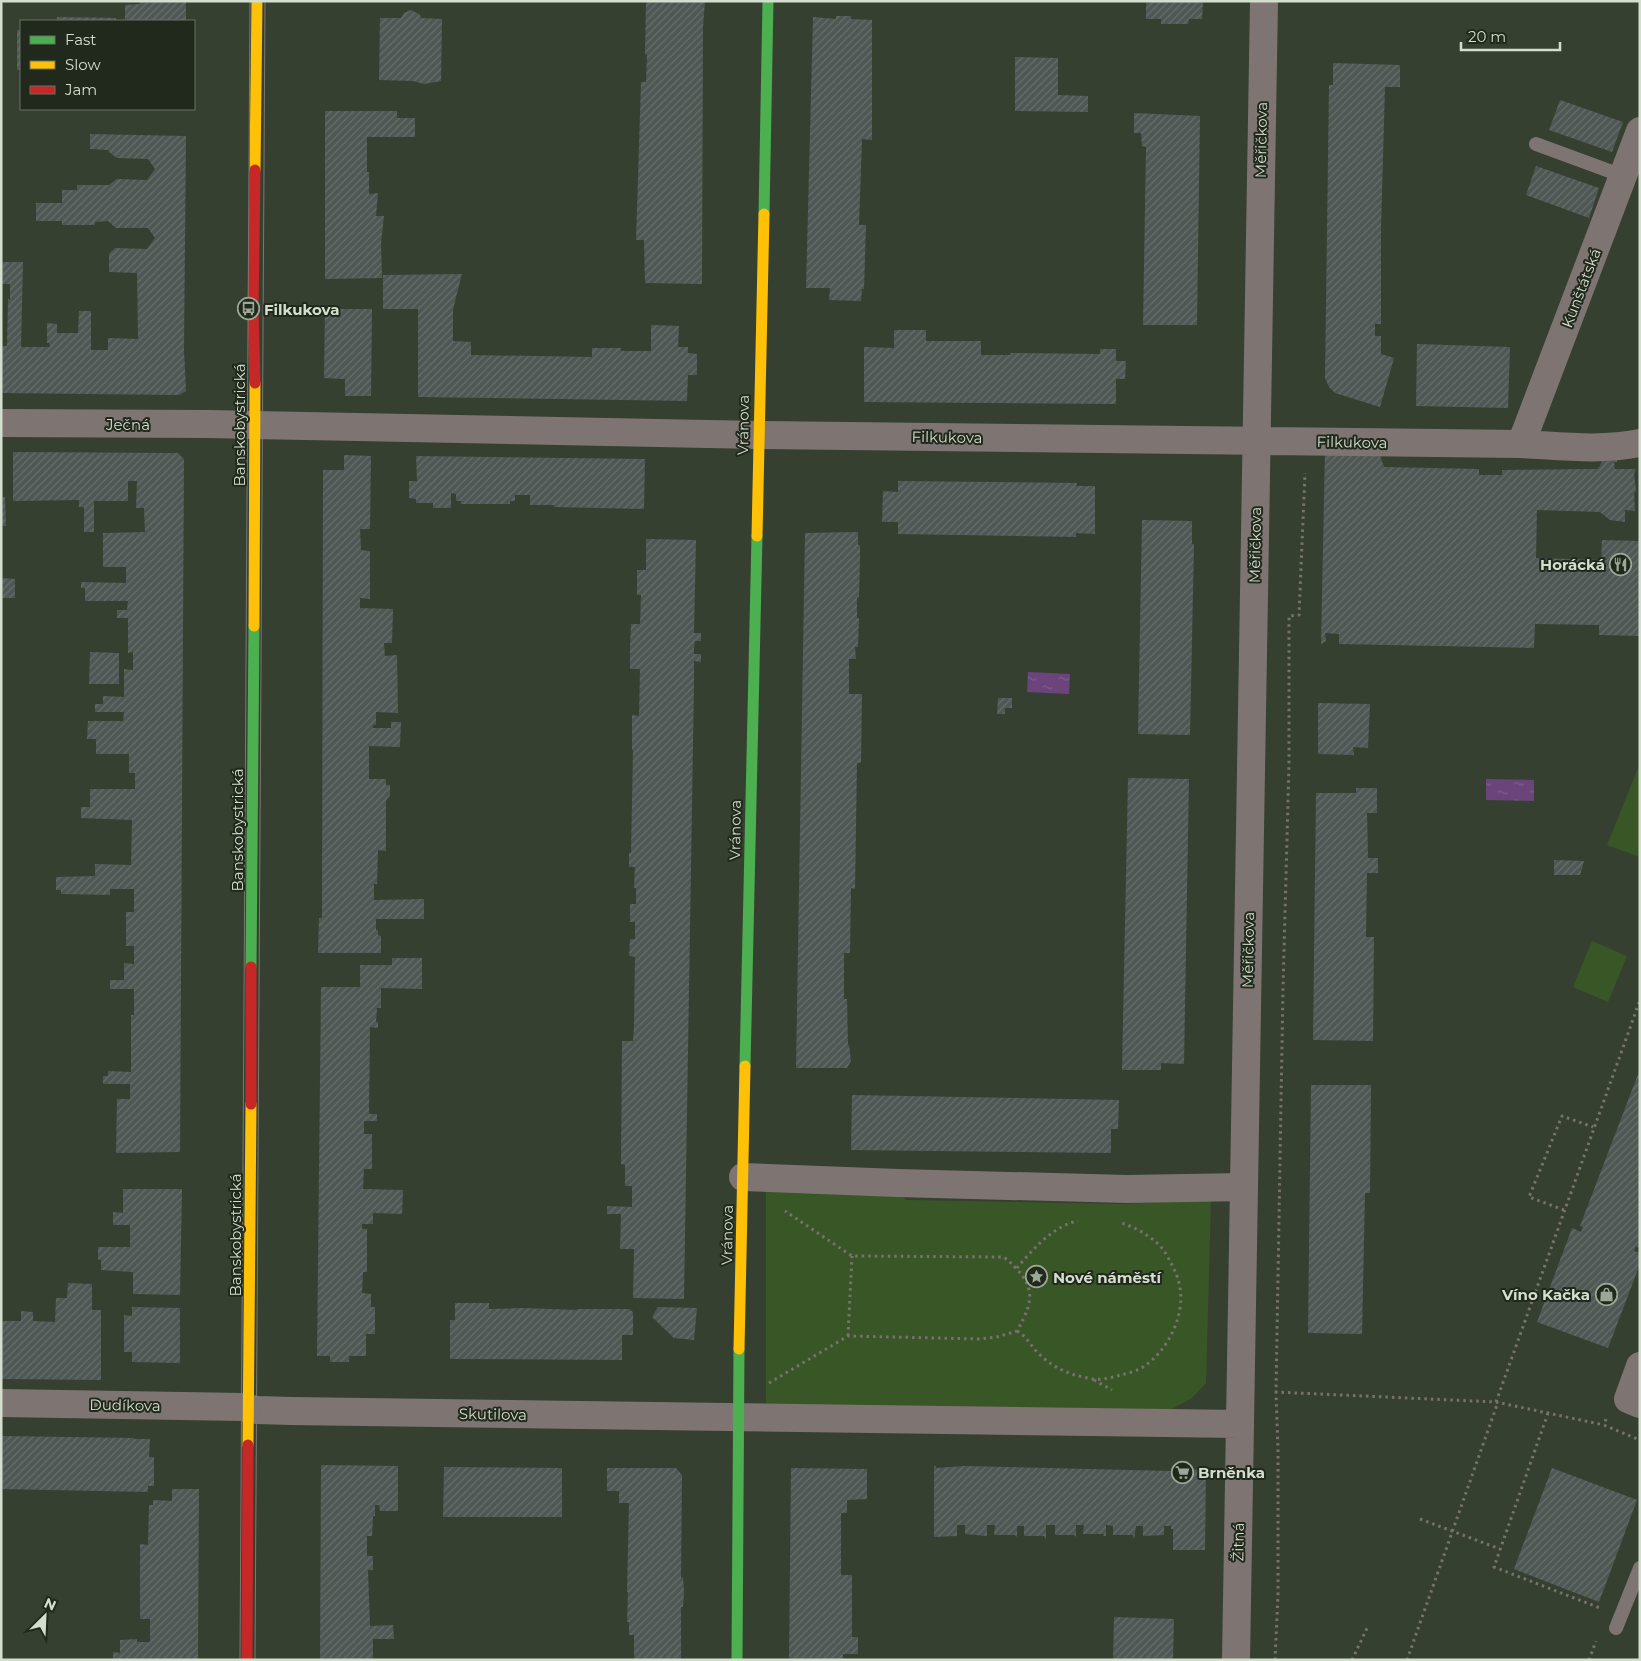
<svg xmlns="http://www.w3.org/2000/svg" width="1641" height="1661" font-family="Montserrat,sans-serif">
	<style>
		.green { fill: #395726 }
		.water { fill: url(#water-ripples) }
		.building { fill: url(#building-hatch) }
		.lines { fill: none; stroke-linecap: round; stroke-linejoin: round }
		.path { stroke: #77726d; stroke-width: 3; stroke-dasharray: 2.5 4; stroke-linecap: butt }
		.lane { stroke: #7e7572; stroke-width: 14 }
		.street { stroke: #7e7572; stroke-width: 28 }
		.fast { stroke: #4caf50; stroke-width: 11 }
		.slow { stroke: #ffc107; stroke-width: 11 }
		.jam { stroke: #c62828; stroke-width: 11 }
		.tram { stroke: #7c7873; stroke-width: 1 }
		.labels { text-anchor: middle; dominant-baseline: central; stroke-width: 4; stroke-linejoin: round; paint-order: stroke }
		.street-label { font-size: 15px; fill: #d3dece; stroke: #21291d }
		.poi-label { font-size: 15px; font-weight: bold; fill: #d3dece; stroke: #21291d; text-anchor: start }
	</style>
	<defs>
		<pattern id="water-ripples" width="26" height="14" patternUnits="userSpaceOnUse" patternTransform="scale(1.25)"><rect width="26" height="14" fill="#6a447b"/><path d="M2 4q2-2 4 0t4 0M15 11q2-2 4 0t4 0" fill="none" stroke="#7e5f8d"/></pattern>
		<pattern id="building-hatch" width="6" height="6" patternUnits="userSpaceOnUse" patternTransform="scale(1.25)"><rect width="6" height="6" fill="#4e5754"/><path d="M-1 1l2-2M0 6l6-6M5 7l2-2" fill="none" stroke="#676f6b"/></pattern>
	</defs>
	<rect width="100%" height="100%" fill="#364031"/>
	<path class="green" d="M1640,763V857L1607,845Z
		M1592,941L1627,956L1608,1002L1573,987Z
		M766,1188L897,1191L906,1200L1126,1204L1211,1199L1206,1383L1192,1398L1170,1410L766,1411Z"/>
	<path class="water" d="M1028,672L1070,674L1069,694L1027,692Z
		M1486,779L1534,780V801L1486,800Z"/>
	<path class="building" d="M139,1H186V21H125V5L140,4Z
		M646,1H705L703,27L702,284L645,283L644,240H636L641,82H646L647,55L645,54Z
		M1146,1H1203L1202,19H1189L1188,24H1161V19H1146Z
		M411,10L419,14L422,18L442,19L441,81L424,84L413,81L379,80L380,18H401L404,13Z
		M836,16H851V19L872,20V140L862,139L859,225H866L864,289H862L861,301L829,300L830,288H806L813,17L836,19Z
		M57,17L116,18V21H57Z
		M17,30H21V70H17Z
		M1015,57L1058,58V95L1088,96V112L1015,111Z
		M1333,63L1400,65V87H1385L1381,228V324H1375V336H1381V354L1394,358L1380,407L1335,393L1329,387L1325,378L1329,85H1333Z
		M1560,100L1623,122L1612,152L1549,130Z
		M325,111H397V118H415V137H367V172H369V194L378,193L376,216H384L381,243L382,278L325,279Z
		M1134,113L1200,116L1197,325H1143L1146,147L1142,146L1141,133H1134Z
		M90,134L186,136L184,350L186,391L179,395L1,393V346H7L8,299L10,300V284H1V262H23L21,347H50L49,343H47V323L57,324V333H78L79,311H91V350H108V338L138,339L137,273L109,272V254L115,248L147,249L155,238L148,228H116L108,221L95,222V225H62V221H36V203H62V190H77V185H109L117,179L147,180L155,169L148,159L117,158L109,152L108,150L90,149Z
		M1536,166L1599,188L1589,218L1526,195Z
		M462,274L453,309V341L471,342V355L592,357V348H621V351H651V325L679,326L678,347H688V353L697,354V375H688L687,401L418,397V309H383V275Z
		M325,309H372L371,396H345V379L324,378Z
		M894,330H926V341H981V355H1011L1010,353L1100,354V349H1116V361H1126L1125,379H1116V404L864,402V347L894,348Z
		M1417,344L1510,347L1508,408L1416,406Z
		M1325,450L1379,453L1384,467L1479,469V475H1502V470L1597,469L1600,466L1602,460H1617V462H1614L1615,469H1636L1634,474L1636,491L1634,493L1635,511L1625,510V522L1610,520L1600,512L1537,510L1536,558L1601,560L1602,540L1640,541V636L1599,635V625L1535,624L1534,648L1339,644V634L1325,633L1326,641L1321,644Z
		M13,452L178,453L184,459L180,1152L116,1153L117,1099H130V1084H103V1076H108V1071L131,1072V1015H134V989H110V980H124V963L134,964V946H126V912H134V889H110V895L61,894V890H56V877L95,876V864L131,865L132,820L81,818V807H90V789H135V773H129V754H96V739H87L88,721H123L124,712H95V704H103V696L124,697V669L133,670V652L128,653V618H117V610H127L128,601H85V588H81V582L126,583V567H103V533L145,532L144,508H136L137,481H128V501H94V532H84V507H79V500L13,501Z
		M344,455L371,456L370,529H360L361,550L370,551V599L360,598V608L393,609L392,643H384L385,656L397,655L398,713L376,712V725H373V728H391V722H401L400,747L369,746V779H386V785H390V795L386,801V851L378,850L377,884H374V900L424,899V919H376V930H378V935L381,936V953H318L319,918H322L323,470H344Z
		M416,456L645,459L644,509L554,507V505H530V495H515V501H510V504H461V501H456V494L451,493V508H433V503H416V499L409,498V481H417Z
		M898,481L1077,483L1076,486H1095V534L1076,533V537L898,534V522H882L883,491L898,492Z
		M1,497H5L6,526H1Z
		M1142,520L1192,521V544H1194L1190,735L1138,734Z
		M858,532V545H860V560L859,597L857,598V618H859L858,647H855L856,659H849V694H862L861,763H857L855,889L851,888L850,953H844V999H847L848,1045H849L851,1061L847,1068H796L805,533Z
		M646,539L696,540L694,633H701V641H695L694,648V654H701V662L694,661V682L684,1299L633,1298L634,1249H620L621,1214H607V1206L632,1207V1186H625V1165L621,1164L622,1041H633L634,1027L635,957L629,956L630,939H635V922H630V904H636V888H634L635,867H629V853H631L633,750H632V715L639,716L640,669H630V647L631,624H640L641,595H637V570H646Z
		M1,578L15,579V598H1Z
		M90,652L119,653V684H89Z
		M998,698H1012V708H1005V714H997Z
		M1318,703L1370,704L1368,748L1353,747L1354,755L1318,754Z
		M1128,778L1189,779L1184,1064L1161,1063V1070H1122Z
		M1356,788H1377V813H1367L1368,858H1378V873H1367L1366,937H1374L1373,1041L1313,1040L1316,793H1356Z
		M1554,860L1584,861L1580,875H1554Z
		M392,958H422V989L381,988V1008H377L376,1022H378V1028L370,1027L369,1114H377V1121H364V1134H372V1169H364L363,1189L403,1190L402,1214L373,1213V1224H362V1229H367V1272H363L362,1293L371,1294V1307H375V1334H366V1356H349V1362H330V1356H317L321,987H360V965H392Z
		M1640,1069V1244L1638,1248L1636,1246L1634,1251L1640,1253V1264L1608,1348L1537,1322L1572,1228L1581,1232L1583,1227L1580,1226Z
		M1311,1085H1371L1370,1193H1365L1362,1334L1308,1333Z
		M852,1095L1119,1100L1118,1129H1111V1153L851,1150Z
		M123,1189H182L180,1295L133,1294V1272L101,1270V1259L98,1260V1247H130V1225H113V1212L123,1213Z
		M68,1283L92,1284V1310H101V1380L1,1379V1321H21V1311L33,1312V1321L55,1322L56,1298H67Z
		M455,1303H489V1309L523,1308L577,1310L578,1309H629L633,1312V1335H622V1360L450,1359V1320H455Z
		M132,1307L180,1308V1363L132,1362V1352H124V1315L132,1316Z
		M658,1307L697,1308L694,1340L674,1338L652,1317Z
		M1,1436L134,1438V1439H150L149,1457H154V1486H148V1492L1,1489Z
		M321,1465L398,1466V1511H380L379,1505H375V1516H373L372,1536H367V1556H373V1570H368L370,1626L393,1625L394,1639H373V1660H320Z
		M934,1466H936V1468L965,1466L1171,1471V1469L1206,1470L1205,1550H1173V1529H1171V1526H1164V1535L1143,1536V1526H1136L1134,1540L1133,1535H1113V1526L1106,1525V1536H1103L1104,1534H1083L1084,1525H1076V1537L1074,1535H1055V1525H1046V1540L1044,1536H1024V1526H1017V1537L1015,1535H994L995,1525H987V1536L965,1534V1525H957V1536L934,1537Z
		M444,1467L562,1468V1517H443Z
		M607,1468H676L682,1475L681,1578L683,1577L684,1592L683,1607H681V1660H634V1635H629V1622H627L628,1592H637H627L629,1503H619V1491H607Z
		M791,1468L867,1469V1499L847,1500V1513H841V1575H852V1637H858V1654H843V1660H789Z
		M1552,1468L1637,1500L1599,1602L1514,1569Z
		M172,1489H199L198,1660H113V1652L120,1653V1640L137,1639V1642H150V1619H140V1544L148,1545L149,1505H153V1500L172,1501Z
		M1114,1617L1174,1619L1173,1660H1113Z"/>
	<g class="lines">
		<path class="path" d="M1564,1210L1529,1197L1562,1116L1593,1127
			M1017,1268C1033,1249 1053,1226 1078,1221
			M1017,1331C1028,1337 1031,1347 1040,1355C1054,1368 1070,1375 1088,1378C1099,1381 1110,1378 1121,1375C1128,1373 1137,1371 1143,1367C1167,1352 1185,1316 1180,1288C1179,1280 1175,1270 1171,1263C1168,1258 1165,1251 1161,1247C1150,1235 1134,1227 1119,1222
			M848,1336L852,1256
			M1094,1380L1112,1390
			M769,1383L848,1336L980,1339L997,1337L1017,1331C1037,1296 1034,1283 1004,1257L852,1256L785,1211
			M1275,1392L1496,1402L1604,1425
			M1496,1402L1640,1000
			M1548,1413L1494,1567L1600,1608
			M1606,1419L1604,1425L1640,1440
			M1420,1519L1500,1549
			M1275,1660L1278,1595V1450L1276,1392L1283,988L1289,764V616L1299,615L1305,473
			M1352,1660L1368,1626
			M1407,1660L1498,1402
			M1589,1660L1596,1641"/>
		<path class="lane" d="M1536,144L1623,176
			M1616,1628L1640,1568"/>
		<path class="street" d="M1,423L208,424L758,435L1521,444C1561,446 1601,451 1640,443
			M1521,444L1640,131
			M743,1177L898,1183L1127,1189L1244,1187
			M1640,1366L1628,1399L1640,1404
			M1,1403L242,1407L257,1410L291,1411L1240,1424
			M1236,1660L1264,1"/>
		<path class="fast" d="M764,214L768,1
			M251,967L254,626
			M745,1066L757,536
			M737,1660L739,1349"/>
		<path class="slow" d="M255,170L257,1
			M757,536L764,214
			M254,626L255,383
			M739,1349L745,1066
			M248,1445L251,1104"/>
		<path class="jam" d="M255,383L253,310L255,170
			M251,1104V967
			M247,1660L248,1445"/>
		<path class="tram" d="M240,1660L250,1
			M255,1660L265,1"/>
	</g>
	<defs>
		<symbol id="bus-ring" viewBox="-11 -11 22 22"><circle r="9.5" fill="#21291d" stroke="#9ca797" stroke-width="1.5"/><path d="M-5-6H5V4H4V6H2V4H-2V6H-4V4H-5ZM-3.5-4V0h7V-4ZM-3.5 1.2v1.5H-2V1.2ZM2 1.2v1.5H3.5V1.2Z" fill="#9ca797"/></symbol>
		<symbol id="restaurant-ring" viewBox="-11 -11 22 22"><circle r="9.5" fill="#21291d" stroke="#9ca797" stroke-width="1.5"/><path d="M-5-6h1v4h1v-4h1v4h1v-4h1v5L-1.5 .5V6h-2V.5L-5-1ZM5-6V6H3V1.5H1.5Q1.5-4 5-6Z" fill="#9ca797"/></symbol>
		<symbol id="sight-ring" viewBox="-11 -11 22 22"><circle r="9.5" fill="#21291d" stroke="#9ca797" stroke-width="1.5"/><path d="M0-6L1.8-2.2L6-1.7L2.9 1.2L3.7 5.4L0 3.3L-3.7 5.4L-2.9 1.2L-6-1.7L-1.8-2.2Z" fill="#9ca797"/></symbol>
		<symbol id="shop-ring" viewBox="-11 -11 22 22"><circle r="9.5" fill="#21291d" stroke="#9ca797" stroke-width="1.5"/><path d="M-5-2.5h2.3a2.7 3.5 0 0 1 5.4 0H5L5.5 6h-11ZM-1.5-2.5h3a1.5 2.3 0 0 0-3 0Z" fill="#9ca797"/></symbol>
		<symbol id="supermarket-ring" viewBox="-11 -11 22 22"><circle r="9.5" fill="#21291d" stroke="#9ca797" stroke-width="1.5"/><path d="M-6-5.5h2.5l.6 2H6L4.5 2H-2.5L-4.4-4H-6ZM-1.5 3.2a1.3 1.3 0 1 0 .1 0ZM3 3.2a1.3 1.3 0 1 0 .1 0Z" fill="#9ca797"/></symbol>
	</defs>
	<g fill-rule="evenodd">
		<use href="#bus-ring" x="236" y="296" width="25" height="25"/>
		<use href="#restaurant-ring" x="1608" y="552" width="25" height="25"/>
		<use href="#sight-ring" x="1024" y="1264" width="25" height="25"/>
		<use href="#shop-ring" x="1594" y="1282" width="25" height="25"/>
		<use href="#supermarket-ring" x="1170" y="1460" width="25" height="25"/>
	</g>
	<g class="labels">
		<g class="street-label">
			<text transform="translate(1261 140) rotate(-89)">Měřičkova</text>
			<text transform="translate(1581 288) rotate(-69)">Kunštátská</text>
			<text x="128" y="424">Ječná</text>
			<text transform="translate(239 425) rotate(-90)">Banskobystrická</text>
			<text transform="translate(743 425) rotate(-89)">Vránova</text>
			<text transform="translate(947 437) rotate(1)">Filkukova</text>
			<text transform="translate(1352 442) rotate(1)">Filkukova</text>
			<text transform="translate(1255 545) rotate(-89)">Měřičkova</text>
			<text transform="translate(237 830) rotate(-90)">Banskobystrická</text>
			<text transform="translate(735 830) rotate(-89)">Vránova</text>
			<text transform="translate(1248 950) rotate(-89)">Měřičkova</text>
			<text transform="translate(235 1235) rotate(-90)">Banskobystrická</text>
			<text transform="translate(727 1235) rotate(-89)">Vránova</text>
			<text transform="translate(125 1405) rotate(1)">Dudíkova</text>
			<text transform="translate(493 1414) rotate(1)">Skutilova</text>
			<text transform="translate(1238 1542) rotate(-89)">Žitná</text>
		</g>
		<g class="poi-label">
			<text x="264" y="309">Filkukova</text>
			<text x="1605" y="564" text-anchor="end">Horácká</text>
			<text x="1053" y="1277">Nové náměstí</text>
			<text x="1590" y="1294" text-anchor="end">Víno Kačka</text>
			<text x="1198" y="1472">Brněnka</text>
		</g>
	</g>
	<rect width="1641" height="1661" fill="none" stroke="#d3dece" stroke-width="5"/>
	<rect x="20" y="20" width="175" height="90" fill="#21291d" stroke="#687164"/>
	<rect x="30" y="36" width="25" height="8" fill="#4caf50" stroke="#687164"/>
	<text x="65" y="45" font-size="15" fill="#d3dece">Fast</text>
	<rect x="30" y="61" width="25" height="8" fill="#ffc107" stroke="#687164"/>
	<text x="65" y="70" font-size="15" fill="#d3dece">Slow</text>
	<rect x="30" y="86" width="25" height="8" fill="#c62828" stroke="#687164"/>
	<text x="65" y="95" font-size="15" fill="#d3dece">Jam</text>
	<g transform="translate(45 1616) rotate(24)" stroke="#21291d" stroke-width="4" paint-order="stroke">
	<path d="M0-4L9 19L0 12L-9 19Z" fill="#d3dece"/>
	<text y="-8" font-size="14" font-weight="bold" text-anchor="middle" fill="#d3dece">N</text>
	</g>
	<path d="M1461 42v8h99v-8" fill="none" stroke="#d3dece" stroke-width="2.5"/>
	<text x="1468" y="42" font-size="15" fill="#d3dece" stroke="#21291d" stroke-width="4" paint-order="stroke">20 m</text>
</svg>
